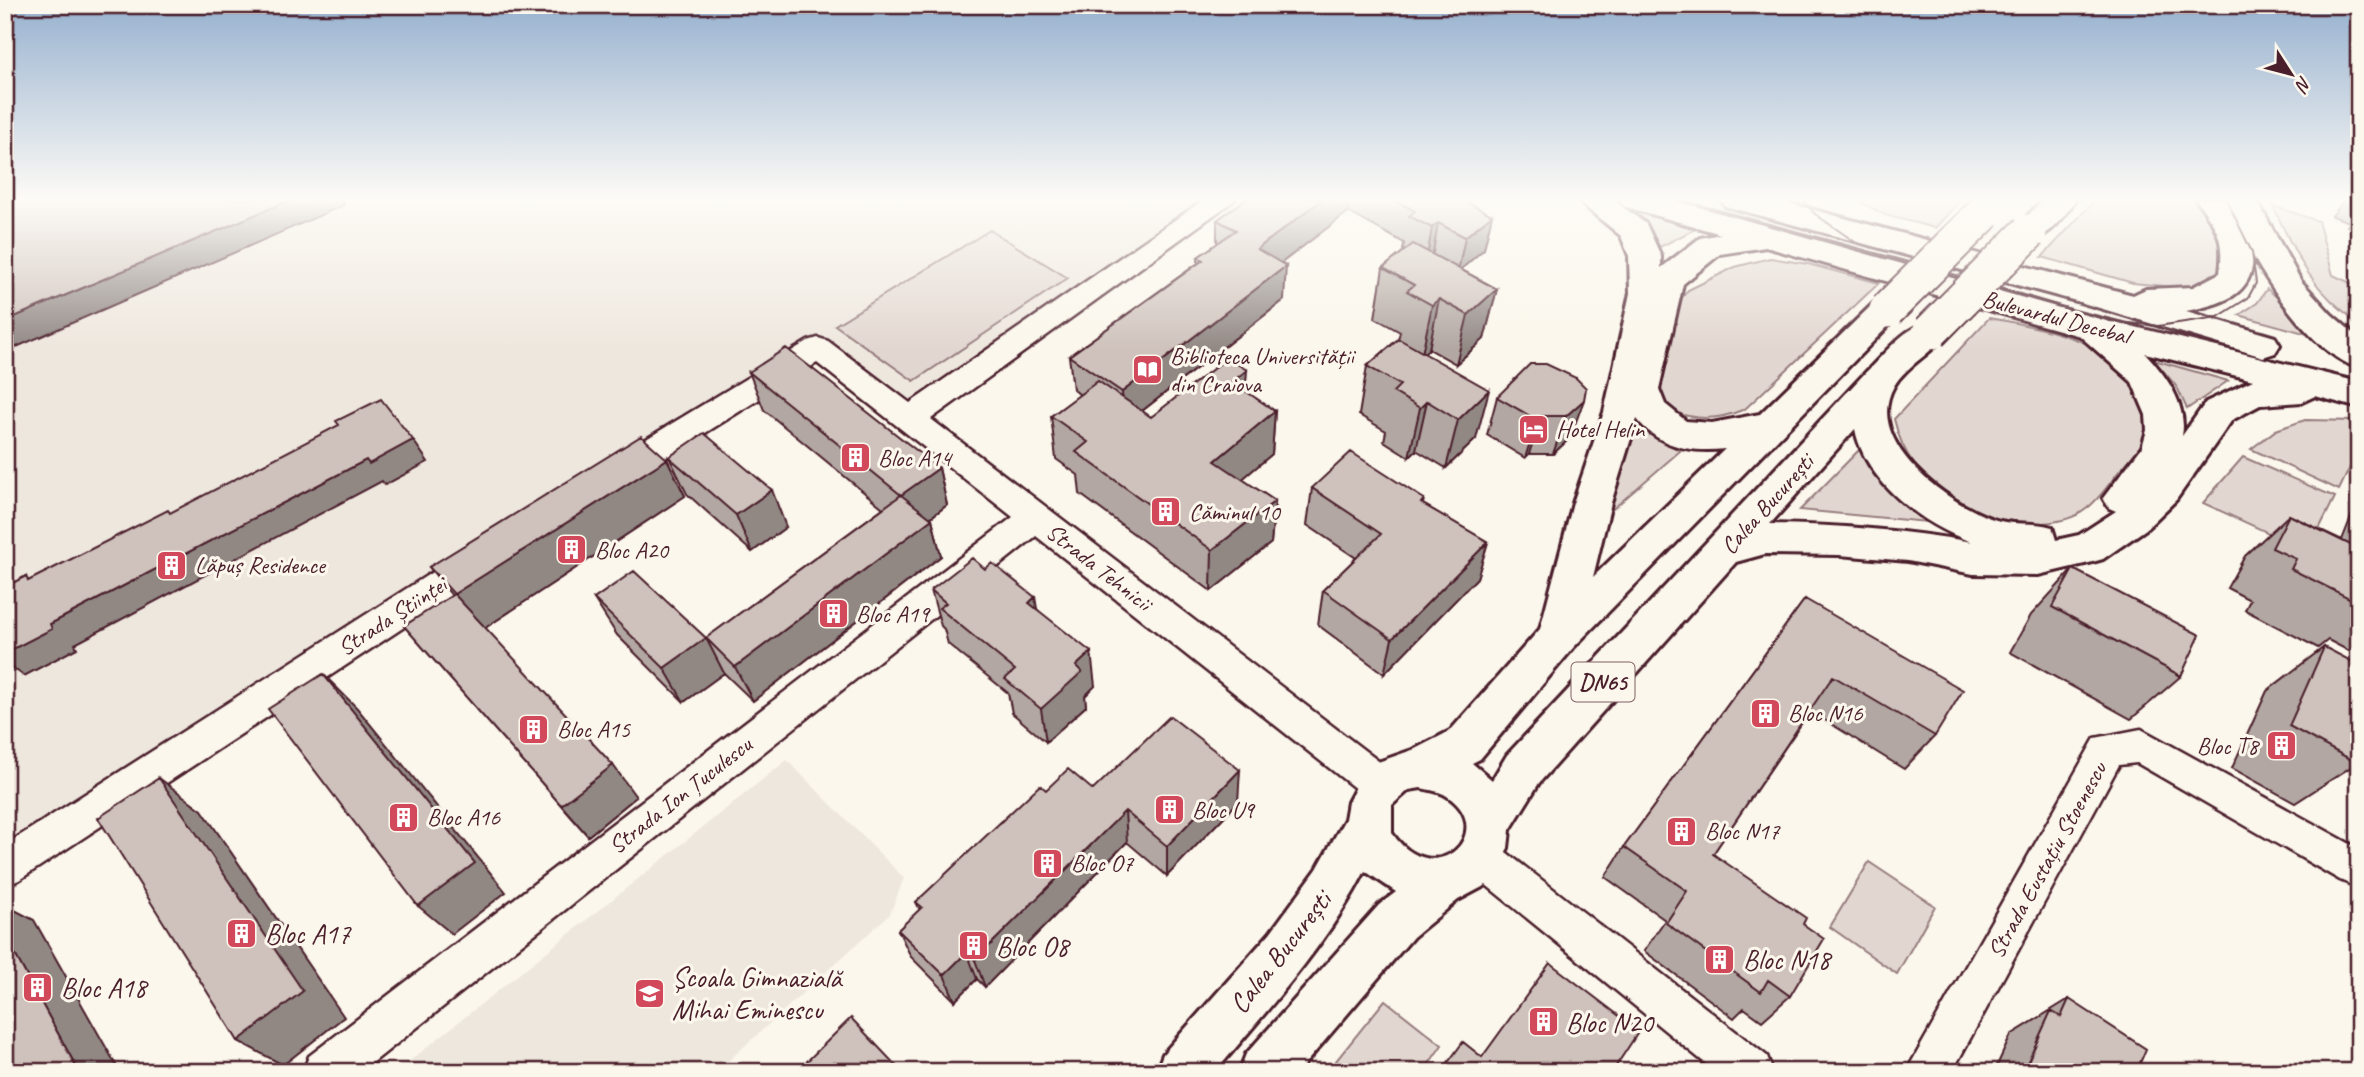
<svg xmlns="http://www.w3.org/2000/svg" width="2364" height="1077" font-family="Caveat,sans-serif">
	<style>
		.built { fill: #eee7de }
		.green { fill: #e2d7d0; stroke: #967b7e; stroke-width: 2 }
		.lines { fill: none; stroke-linecap: round; stroke-linejoin: round }
		.minor-casing { stroke: #4a1f2b; stroke-width: 5 }
		.primary-casing { stroke: #4a1f2b; stroke-width: 6 }
		.minor { fill: #fbf7ec; fill-rule: evenodd }
		.primary { fill: #fbf7ec; fill-rule: evenodd }
		.tram { stroke: #4a1f2b; stroke-width: 2 }
		.primary-bridge-casing { stroke: #4a1f2b; stroke-width: 39; stroke-linecap: butt }
		.primary-bridge { stroke: #fbf7ec; stroke-width: 35 }
		.wall { fill: #b2a7a2; stroke: #4a1f2b; stroke-width: 2 }
		.shaded-wall { fill: #918884; stroke: #4a1f2b; stroke-width: 2 }
		.building { fill: #cfc2bc; stroke: #4a1f2b; stroke-width: 2 }
		.labels { text-anchor: middle; dominant-baseline: central; stroke-width: 6; stroke-linejoin: round; paint-order: stroke }
		.shield { fill: #fbf7ec; stroke: #7f6065; stroke-width: 2 }
		.shield-label { font-size: 23px; font-weight: bold; fill: #4a1f2b }
		.street-label { font-size: 24px; fill: #4a1f2b; stroke: #fbf7ec }
		.poi-label { font-size: 24px; fill: #4a1f2b; stroke: #fbf7ec; text-anchor: start }
		.near-poi-label { font-size: 28px; fill: #4a1f2b; stroke: #fbf7ec; text-anchor: start }
		.near-street-label { font-size: 28px; fill: #4a1f2b; stroke: #fbf7ec }
	</style>
	<rect width="100%" height="100%" fill="#fbf7ec"/>
	<filter id="ink" filterUnits="userSpaceOnUse"><feTurbulence type="fractalNoise" baseFrequency=".0143" numOctaves="2"/><feDisplacementMap in="SourceGraphic" scale="14" xChannelSelector="R" yChannelSelector="G"/><feConvolveMatrix kernelMatrix="1 2 1 2 8 2 1 2 1" color-interpolation-filters="sRGB"/></filter>
	<g filter="url(#ink)">
		<path class="built" d="M5,199H1224L910,419L818,349L5,867Z
			M787,760L904,878L890,914L716,1072H396Z"/>
		<path class="green" d="M1855,199H1962L1935,228L1885,215Z
			M2096,199H2195L2220,225L2228,253L2222,273L2194,289L2133,283L2042,257Z
			M2273,206L2318,221L2333,275L2359,287V323C2311,290 2297,257 2273,206Z
			M1639,212L1697,228L1660,247Z
			M990,230L1068,278L914,381L835,325Z
			M1770,258L1808,264L1879,283L1745,409C1716,421 1698,420 1668,411L1656,383L1675,307L1688,290L1735,267Z
			M2267,289L2329,340L2239,315L2257,303Z
			M1989,318C2043,327 2158,349 2150,425C2148,440 2131,458 2121,469C2110,482 2100,499 2086,509C2062,529 2007,525 1979,514C1969,510 1960,502 1952,496C1919,475 1903,457 1894,419Z
			M2154,360L2228,381L2187,409L2177,387Z
			M2305,420L2359,421V449L2339,490L2251,449L2276,430Z
			M1636,425L1680,451L1599,521Z
			M1861,448L1938,523L1800,510Z
			M2243,457L2335,497L2308,551L2203,503Z
			M1869,862L1935,906L1897,974L1830,927Z
			M1385,1000L1442,1045L1423,1072H1327Z"/>
		<g class="lines">
			<defs>
				<path id="minor" d="M1205,199H1236L931,419L1394,773L1399,785L1394,797L1380,802L1366,797L1036,536L361,1072H303L309,1056L1013,517L817,363L627,482L616,485L605,482L600,473L605,464L808,341L818,338L828,341L910,403Z
					M479,547L491,550L496,560L491,570L19,880L5,886V845L467,550Z
					M2141,729L2352,845L2359,842V884L2354,886L2340,880L2137,763L2119,765L1952,1072H1906L2095,738Z
					M1483,839L1497,845L1767,1056L1773,1072H1716L1469,871L1463,858L1469,845Z"/>
				<path id="primary" d="M1576,199H1612L1646,224L1661,256V268L1700,238L1721,234L1623,206L1619,199H1670L2074,312L2359,382V408L2315,396L2302,402L2260,405L2232,420L2176,500L2146,529L2103,559L2089,563L2038,575L1973,574L1908,561L1839,555L1765,554L1736,562L1539,783L1510,830L1508,848L1488,884L1458,900L1413,937L1298,1072H1239L1246,1054L1379,905L1396,892L1365,871C1326,946 1269,1008 1215,1072H1156L1163,1054L1270,933L1317,869L1345,819L1348,802L1364,772L1378,762L1415,749L1450,731L1540,629L1573,503L1604,412L1630,293L1629,256L1621,236ZM1766,247L2080,336L2132,382L2146,415L2147,430L2142,447L2103,498L2109,508L2116,511L2079,535L2056,540L2052,527C2032,521 2012,526 1993,519C1949,504 1862,442 1894,386C1906,365 1934,353 1947,332L1942,324C1912,315 1886,353 1866,372L1507,755L1492,780L1472,763L1480,759L1573,648L1904,310L1899,302L1887,299L1875,302L1760,414L1712,423L1686,421L1665,404L1659,389L1683,284L1720,254ZM2145,353L2253,380L2206,402L2182,436C2188,405 2165,374 2145,353ZM1637,419C1659,447 1691,453 1725,449L1593,577L1611,503ZM1855,429C1865,482 1924,526 1972,542C1904,530 1839,525 1770,524ZM1421,788C1429,790 1440,791 1447,796C1499,830 1435,895 1392,833V805L1409,790Z
					M1721,199H1773L2133,295L2146,289L2193,287L2220,273C2225,233 2215,228 2196,199H2256L2301,281L2331,314L2359,338V368C2316,355 2274,293 2253,256C2253,296 2221,304 2186,311L2275,337L2280,345L2275,353L2263,357L2076,301L1725,206Z
					M2043,199H2076C2063,219 2043,246 2018,239L2013,232Z"/>
			</defs>
			<use href="#minor" class="minor-casing"/>
			<use href="#primary" class="primary-casing"/>
			<use href="#minor" class="minor"/>
			<use href="#primary" class="primary"/>
			<path class="tram" d="M1678,199L1960,276L2110,321L2158,326L2218,317L2248,298L2256,283L2252,252L2226,199
				M1802,199L1815,214L1855,242"/>
			<defs>
				<path id="primary-bridge" d="M1887,310L1985,212
					M1930,332L2029,232"/>
			</defs>
			<use href="#primary-bridge" class="primary-bridge-casing"/>
			<use href="#primary-bridge" class="primary-bridge"/>
		</g>
		<path class="wall" d="M1246,199H1461L1484,249L1460,269L1497,289L1484,339L1456,364L1429,349L1424,353L1476,439L1446,468L1416,450L1409,457L1384,441L1386,431L1359,415L1367,366L1398,339L1400,332L1375,318L1383,268L1404,251L1403,250L1404,243L1348,212L1281,263L1284,300L1142,411L1151,417L1246,392L1275,411L1272,454L1242,479L1275,501L1271,543L1211,591L1080,494L1078,475L1056,459L1051,416L1080,395L1073,389L1069,356L1198,263V257L1217,244V220Z
			M2345,199H2359V231L2347,226L2350,222L2332,216Z
			M749,372L939,468L947,505L930,518L932,519L941,556L753,701L724,673L684,702L617,635L594,599L706,638L883,508L764,410Z
			M1576,378L1570,438L1553,454H1529L1525,458L1487,435L1497,397Z
			M669,457L786,527L752,552L687,494Z
			M667,459L685,496L485,628L636,797L588,836L404,626L452,596L429,567Z
			M1312,488L1424,499L1423,504L1488,542L1477,578L1384,674L1318,625L1323,590L1356,558L1307,525Z
			M2359,497V643L2349,651L2328,640L2318,648L2245,610L2250,600L2227,588L2245,556L2289,515L2342,540Z
			M2073,569L2181,676L2131,719L2010,652L2031,615Z
			M931,590L1037,609L1095,686L1085,696L1086,706L1046,742L1012,713L1008,693L948,644L944,629L941,626Z
			M1805,599L1935,736L1904,769L1810,711L1713,854L1803,924L1790,996L1762,1021L1744,1008L1734,1018L1644,951L1665,920L1605,877L1624,847Z
			M2324,647L2357,763L2295,803L2232,768L2267,691Z
			M1046,790L1238,802L1167,876L1127,842L985,987L977,979L955,1001L911,957L898,930L920,910L916,902Z
			M2069,999L2140,1072H1994L2011,1035Z"/>
		<path class="shaded-wall" d="M292,199H341L344,205L5,352V321Z
			M1323,199H1349L1348,212L1255,283L1257,249Z
			M1492,215L1484,249L1458,272L1465,237Z
			M1438,223L1432,258L1426,263L1432,228Z
			M1286,266L1284,300L1124,425L1122,392Z
			M1497,289L1484,339L1456,364L1468,315Z
			M1439,299L1429,349L1422,354L1432,305Z
			M1247,370L1244,413L1232,382Z
			M1489,390L1476,439L1446,468L1458,420Z
			M1584,400L1570,438L1553,454L1566,416Z
			M1427,401L1416,450L1409,457L1420,408Z
			M1275,411L1272,454L1214,503L1215,461Z
			M1541,416L1529,454L1525,458L1537,420Z
			M413,440L428,462L385,485L382,481L75,644L77,648L24,676L5,662V653L50,624L366,460Z
			M667,459L685,496L482,630L454,594Z
			M939,468L947,505L911,532L901,495Z
			M772,490L786,527L752,552L736,515Z
			M1275,501L1271,543L1211,591L1212,550Z
			M932,519L941,556L753,701L735,667Z
			M1488,542L1477,578L1384,674L1392,639Z
			M1035,597L1041,633L1029,603Z
			M706,638L724,673L684,702L664,668Z
			M1091,652L1095,686L1085,696L1086,706L1046,742L1041,709L1076,666Z
			M323,674L357,708L506,892L452,934L418,906Z
			M613,765L636,797L588,836L561,805Z
			M1240,770L1238,802L1167,876V846Z
			M159,778L202,810L344,1017L283,1065L238,1041Z
			M1125,811L1127,842L985,987L975,960Z
			M5,905L34,920L120,1072H79L5,936Z
			M967,952L977,979L955,1001L944,975Z"/>
		<path class="building" d="M5,199H292L5,321Z
			M1246,199H1323L1257,249L1286,266L1122,392L1069,356L1203,260L1198,257L1236,230L1217,220Z
			M1392,199H1461L1492,215L1465,237L1438,223L1432,228L1409,216L1415,211Z
			M1413,244L1497,289L1468,315L1439,299L1432,305L1407,291L1414,285L1383,268Z
			M1399,339L1489,390L1458,420L1427,401L1420,408L1393,392L1400,385L1367,366Z
			M786,348L939,468L901,495L749,372Z
			M1227,358L1247,370L1232,382L1275,411L1215,461L1275,501L1212,550L1076,452L1088,442L1051,416L1098,381L1151,417Z
			M1530,364H1546L1576,378L1586,388L1584,400L1566,416H1541L1537,420L1497,397Z
			M381,399L413,440L369,464L366,460L50,624L52,629L5,653V587L26,576L28,581L168,510L170,513L339,425L336,421Z
			M704,433L772,490L736,515L669,457Z
			M641,436L667,459L454,594L429,567Z
			M1351,452L1424,499L1421,503L1488,542L1392,639L1323,590L1381,534L1312,488Z
			M901,495L932,519L735,667L706,638Z
			M2289,515L2359,549V603L2291,569L2296,559L2272,548Z
			M972,558L985,569L992,563L1035,597L1029,603L1091,652L1076,666L1082,672L1041,709L1005,679L1015,670L939,608L946,603L931,590Z
			M2073,569L2200,635L2181,676L2052,607Z
			M634,571L706,638L664,668L594,599Z
			M454,594L613,765L561,805L404,626Z
			M1805,599L1963,690L1935,736L1833,676L1713,854L1806,918L1803,924L1824,939L1790,996L1768,980L1761,992L1666,923L1687,891L1624,847Z
			M2324,647L2359,665V757L2357,763L2289,726Z
			M323,674L475,863L418,906L268,709Z
			M1170,716L1240,770L1167,846L1125,811L975,960L967,952L944,975L898,930L922,907L916,902L1040,785L1046,790L1068,769L1093,790Z
			M159,778L303,991L238,1041L98,818Z
			M5,936L79,1072H5Z
			M1550,963L1639,1031L1612,1072H1577L1575,1071V1072H1441L1463,1042L1482,1057Z
			M2069,999L2146,1049L2137,1070L2140,1072H2027L2024,1070L2051,1011L2061,1017Z
			M851,1018L902,1072H796Z"/>
	</g>
	<linearGradient id="sky" x2="0" y2="1"><stop stop-color="#97b1cf"/><stop offset="0.57" stop-color="#fdfbf6"/><stop offset="1" stop-color="#fdfbf6" stop-opacity="0"/></linearGradient>
	<rect width="2364" height="350" fill="url(#sky)"/>
	<defs>
		<symbol id="library-square" viewBox="-11 -11 22 22"><rect x="-9" y="-9" width="18" height="18" rx="4" fill="#d1495b" stroke="#fbf7ec"/><path d="M-6-4Q-3-5.5-.7-3.5V5Q-3 3-6 4ZM6-4Q3-5.5 .7-3.5V5Q3 3 6 4Z" fill="#fff"/></symbol>
		<symbol id="hotel-square" viewBox="-11 -11 22 22"><rect x="-9" y="-9" width="18" height="18" rx="4" fill="#d1495b" stroke="#fbf7ec"/><path d="M-6-4.5h1.5V1H6V5H4.5V3h-9V5H-6ZM-4 0a1.8 1.8 0 1 1 3.6 0ZM.5 0V-2.5h3Q6-2.5 6 0Z" fill="#fff"/></symbol>
		<symbol id="building-square" viewBox="-11 -11 22 22"><rect x="-9" y="-9" width="18" height="18" rx="4" fill="#d1495b" stroke="#fbf7ec"/><path d="M-4-6H4V6H1V3H-1V6H-4ZM-2.5-4.3h1.7v1.8h-1.7ZM.8-4.3h1.7v1.8H.8ZM-2.5-1h1.7V.8h-1.7ZM.8-1h1.7V.8H.8Z" fill="#fff"/></symbol>
		<symbol id="school-square" viewBox="-11 -11 22 22"><rect x="-9" y="-9" width="18" height="18" rx="4" fill="#d1495b" stroke="#fbf7ec"/><path d="M0-5L7-2L0 1L-7-2ZM-4 1L0 2.5L4 1V4Q0 6-4 4Z" fill="#fff"/></symbol>
	</defs>
	<g fill-rule="evenodd">
		<use href="#library-square" x="1130" y="352" width="35" height="35"/>
		<use href="#hotel-square" x="1516" y="412" width="35" height="35"/>
		<use href="#building-square" x="838" y="440" width="35" height="35"/>
		<use href="#building-square" x="1148" y="494" width="35" height="35"/>
		<use href="#building-square" x="554" y="532" width="35" height="35"/>
		<use href="#building-square" x="154" y="548" width="35" height="35"/>
		<use href="#building-square" x="816" y="596" width="35" height="35"/>
		<use href="#building-square" x="1748" y="696" width="35" height="35"/>
		<use href="#building-square" x="516" y="712" width="35" height="35"/>
		<use href="#building-square" x="2264" y="728" width="35" height="35"/>
		<use href="#building-square" x="1152" y="792" width="35" height="35"/>
		<use href="#building-square" x="386" y="800" width="35" height="35"/>
		<use href="#building-square" x="1664" y="814" width="35" height="35"/>
		<use href="#building-square" x="1030" y="846" width="35" height="35"/>
		<use href="#building-square" x="224" y="916" width="35" height="35"/>
		<use href="#building-square" x="956" y="928" width="35" height="35"/>
		<use href="#building-square" x="1702" y="942" width="35" height="35"/>
		<use href="#building-square" x="20" y="970" width="35" height="35"/>
		<use href="#school-square" x="632" y="976" width="35" height="35"/>
		<use href="#building-square" x="1526" y="1004" width="35" height="35"/>
	</g>
	<g class="labels">
		<rect class="shield" x="1571.5" y="662.5" width="63" height="39" rx="5"/>
		<g class="shield-label">
			<text x="1603" y="682">DN65</text>
		</g>
		<g class="street-label">
			<text transform="translate(2056 317) rotate(15)">Bulevardul Decebal</text>
			<text transform="translate(1767 504) rotate(-48)">Calea București</text>
			<text transform="translate(1099 567) rotate(38)">Strada Tehnicii</text>
			<text transform="translate(392 616) rotate(-33)">Strada Științei</text>
			<text transform="translate(680 795) rotate(-38)">Strada Ion Țuculescu</text>
			<text transform="translate(2047 860) rotate(-61)">Strada Eustațiu Stoenescu</text>
		</g>
		<g class="poi-label">
			<text x="1170" y="356">Biblioteca Universității<tspan x="1170" dy="28">din Craiova</tspan></text>
			<text x="1556" y="429">Hotel Helin</text>
			<text x="878" y="458">Bloc A14</text>
			<text x="1189" y="512">Căminul 10</text>
			<text x="595" y="550">Bloc A20</text>
			<text x="195" y="565">Lăpuș Residence</text>
			<text x="856" y="614">Bloc A19</text>
			<text x="1788" y="713">Bloc N16</text>
			<text x="557" y="729">Bloc A15</text>
			<text x="2258" y="746" text-anchor="end">Bloc T8</text>
			<text x="1192" y="810">Bloc U9</text>
			<text x="427" y="817">Bloc A16</text>
			<text x="1705" y="831">Bloc N17</text>
			<text x="1071" y="863">Bloc O7</text>
		</g>
		<g class="near-poi-label">
			<text x="265" y="933">Bloc A17</text>
			<text x="996" y="946">Bloc O8</text>
			<text x="1743" y="959">Bloc N18</text>
			<text x="672" y="977">Școala Gimnazială<tspan x="672" dy="32">Mihai Eminescu</tspan></text>
			<text x="61" y="987">Bloc A18</text>
			<text x="1566" y="1022">Bloc N20</text>
		</g>
		<g class="near-street-label">
			<text transform="translate(1280 952) rotate(-52)">Calea București</text>
		</g>
	</g>
	<rect width="2364" height="1077" fill="none" stroke="#fbf7ec" stroke-width="28"/>
	<rect x="14" y="14" width="2336" height="1049" fill="none" stroke="#4a1f2b" stroke-width="2.5" filter="url(#ink)"/>
	<g transform="translate(2291 74) rotate(126)" stroke="#fbf7ec" stroke-width="5" paint-order="stroke">
	<path d="M0-5L12 26L0 18L-12 26Z" fill="#4a1f2b"/>
	<text y="-10" font-size="19" font-weight="bold" text-anchor="middle" fill="#4a1f2b">N</text>
	</g>
</svg>
